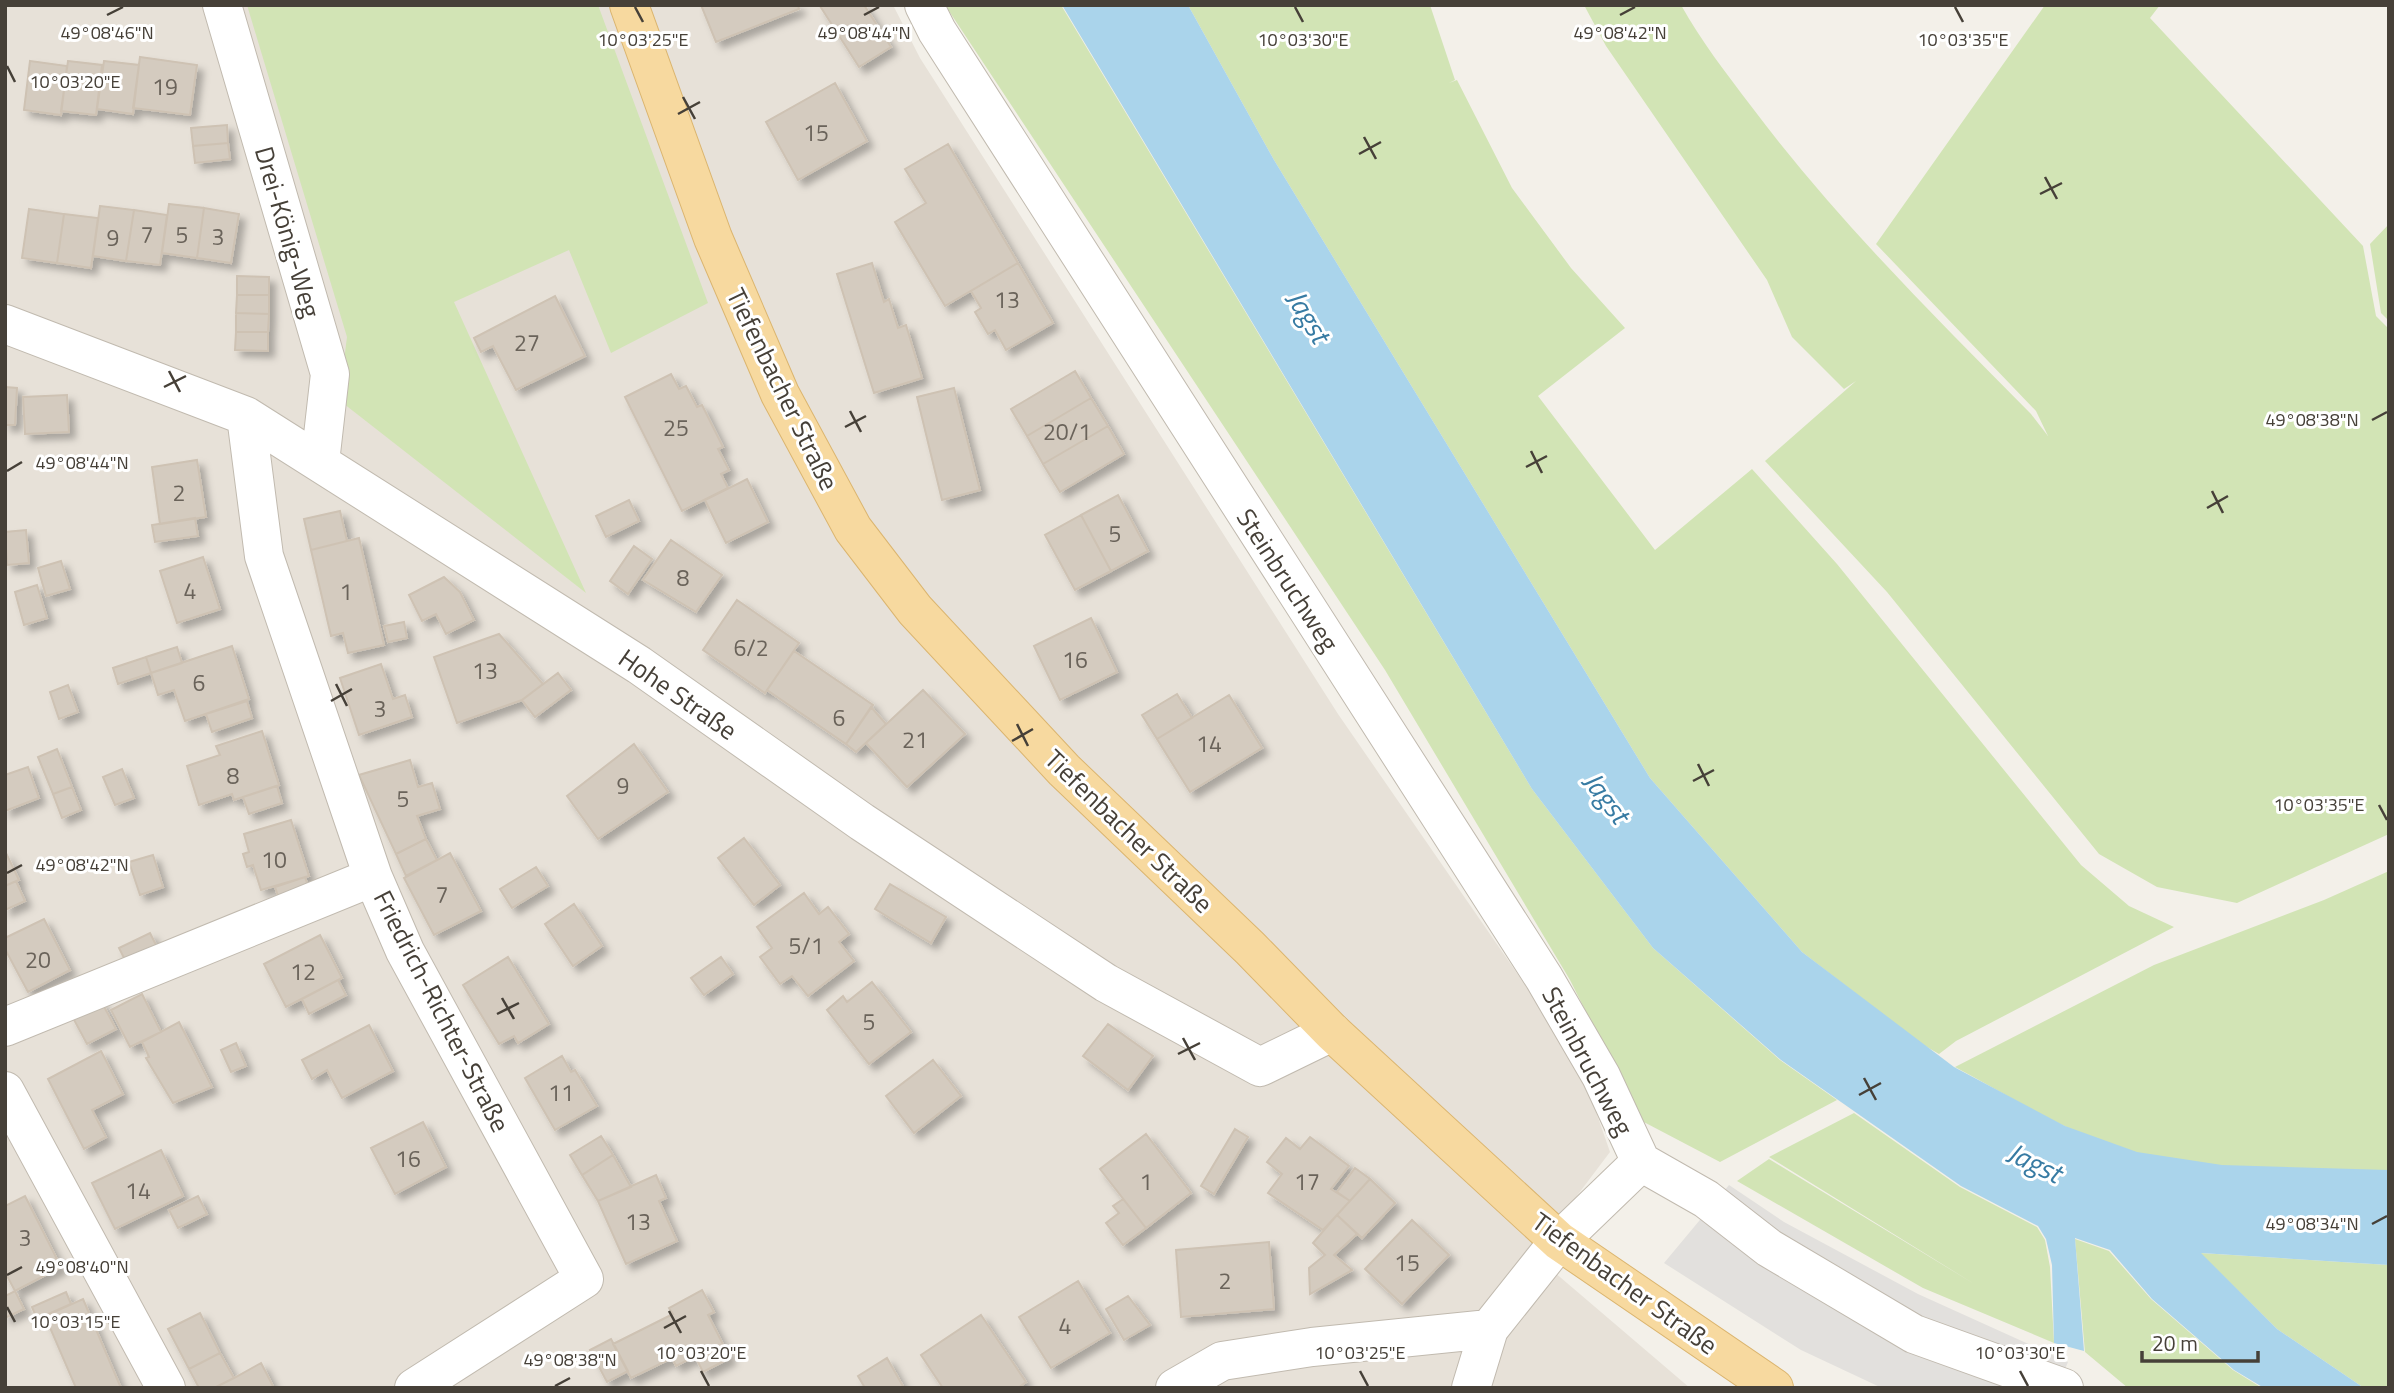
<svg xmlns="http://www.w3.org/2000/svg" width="2394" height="1393" font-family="'Titillium Web',sans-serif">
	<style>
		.residential { fill: #e7e1d8 }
		.green { fill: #d2e4b5 }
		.parking { fill: #e2e0dd }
		.water { fill: #aad4eb }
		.building { fill: #d4cbbf; stroke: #cec2b3; stroke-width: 2; filter: url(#shadow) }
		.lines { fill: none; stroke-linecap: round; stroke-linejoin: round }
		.minor-casing { stroke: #c1baaf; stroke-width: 40 }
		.major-casing { stroke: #dbb56f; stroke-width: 40 }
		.minor { stroke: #fff; stroke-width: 38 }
		.major { stroke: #f7d99f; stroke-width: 38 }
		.ticks { fill: none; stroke: #464038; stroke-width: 2.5 }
		.labels { text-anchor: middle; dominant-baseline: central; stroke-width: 6; stroke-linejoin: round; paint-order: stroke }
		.number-label { font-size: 23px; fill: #6a635a }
		.street-label { font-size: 26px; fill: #464038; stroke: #fff }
		.water-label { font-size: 28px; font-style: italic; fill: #377ba3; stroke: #fff }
		.ticks-label { font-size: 18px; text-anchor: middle; fill: #464038; stroke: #fff; stroke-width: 6; stroke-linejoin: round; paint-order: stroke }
	</style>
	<defs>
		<filter id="shadow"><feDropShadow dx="6" dy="6" stdDeviation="3.5" flood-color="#0004"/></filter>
	</defs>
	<rect width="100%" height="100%" fill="#f3f0e9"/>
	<path class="residential" d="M5,5H893L920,58L1338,714L1579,1063L1610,1152L1533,1254L1690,1388H5Z"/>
	<path class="green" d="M247,5H598L708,303L611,353L569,250L454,302L586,593L339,400L347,337Z
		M945,5H1061L1532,789L1653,948L1780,1060L1837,1100L1720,1162L1640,1120L1570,980L1385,670Z
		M1188,5H1430L1455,80L1449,83L1457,80L1512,188L1571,268L1625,328L1538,396L1655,550L1752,469L1837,564L2081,865L2129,906L2174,927L1956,1041L1939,1054L1920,1043L1802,952L1650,778L1274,160Z
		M1584,5H1681C1701,41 1726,73 1751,106C1835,218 1933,315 2031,414L2048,436L2036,411L1876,244L2045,5H2160L2150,18L2363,246L2376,316L2389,329V834L2237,903L2157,887L2099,854L1887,592L1765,461L1856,381L1844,389L1792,337L1767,280L1606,46Z
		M2389,224V321L2381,313L2370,244Z
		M2389,871V1170C2307,1171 2218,1171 2138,1153C2073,1137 2013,1098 1955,1067L2154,965L2324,900Z
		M1854,1113L1960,1187L2037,1227L2045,1240L2050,1267L2054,1343L1923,1288L1737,1181L1769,1159L1976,1285L1769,1157Z
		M2075,1239L2109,1251L2151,1299L2233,1370L2262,1388H2128L2085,1352Z
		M2200,1253L2389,1265V1388H2364L2277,1329Z"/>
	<path class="parking" d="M1729,1185L1784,1222L1918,1294L2068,1362L2057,1388H1882L1801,1350L1664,1263Z"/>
	<path class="water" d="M1062,5H1188L1274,160L1650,778L1802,952L1954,1067L2065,1126L2137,1152L2222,1165L2389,1170V1265L2201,1253L2277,1329L2364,1388H2264L2234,1370L2152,1299L2110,1250L2075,1238L2084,1351L2054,1343L2052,1265L2046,1239L2038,1226L1961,1186L1781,1060L1653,948L1532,789Z"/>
	<path class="building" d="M701,5H798L799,9L716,42Z
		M864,5L891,47L859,67L820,6Z
		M140,57L197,65L190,115L133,108Z
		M30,61L67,66L61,115L24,110Z
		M68,61L102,65L96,115L61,111Z
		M104,61L139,65L133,114L97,109Z
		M835,83L867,141L798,180L766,122Z
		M227,125L228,143L193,146L191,128Z
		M228,143L230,159L195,163L193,146Z
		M948,144L1018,263L945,306L895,222L926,203L905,169Z
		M169,204L204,208L197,258L162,253Z
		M100,206L134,210L126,261L93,256Z
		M204,208L239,214L231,263L197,258Z
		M29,209L64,214L57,263L22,258Z
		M134,210L167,215L160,265L126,261Z
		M64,214L98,218L91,268L57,263Z
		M872,263L884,302L889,299L898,328L906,325L922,378L874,393L837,274Z
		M1018,263L1053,323L1006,350L995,330L988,334L975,312L981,308L971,291Z
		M237,276L269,277V295H237Z
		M237,295H269V314L236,313Z
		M555,296L585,356L516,390L493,346L481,352L474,338Z
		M236,313L269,314L268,332H236Z
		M236,332H268V351L235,350Z
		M1075,371L1091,398L1027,436L1011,409Z
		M671,374L679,389L686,386L697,407L702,405L723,447L718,449L729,470L721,474L728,488L682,511L625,397Z
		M5,387L17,388L15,425H5Z
		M954,388L980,490L942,500L917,397Z
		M67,395L69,432L25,434L23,397Z
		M1091,398L1108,426L1043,464L1027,436Z
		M1108,426L1124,454L1060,492L1043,464Z
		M197,460L206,517L160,524L152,467Z
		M747,479L768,522L726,543L705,500Z
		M1118,495L1148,551L1111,571L1081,515Z
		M629,500L639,521L606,537L596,516Z
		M340,511L347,541L311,550L304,519Z
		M1081,515L1111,571L1075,590L1045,535Z
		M195,518L198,536L155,542L152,525Z
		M26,530L29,563L7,565L5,532Z
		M359,538L384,645L348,653L343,633L331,636L311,550Z
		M671,540L722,575L696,612L643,580Z
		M634,546L652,559L628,594L610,581Z
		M203,557L220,609L177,623L160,571Z
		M61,561L70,589L46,596L38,568Z
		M444,577L460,592L474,620L446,634L436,614L422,621L409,595Z
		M37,585L47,618L24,625L15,592Z
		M737,600L799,643L765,693L703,650Z
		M1091,618L1117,672L1060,700L1034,646Z
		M404,622L407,638L388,642L384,626Z
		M499,634L543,684L522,700L457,723L434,657Z
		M232,646L249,699L185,721L174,690L158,695L151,673Z
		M177,647L182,663L151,673L146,657Z
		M794,651L873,705L846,744L767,690Z
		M146,657L151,673L118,684L113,668Z
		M381,664L393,699L405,695L412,717L359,735L340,678Z
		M558,673L571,690L535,717L522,700Z
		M68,685L78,712L59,719L50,692Z
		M923,690L965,734L907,787L866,743Z
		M1177,694L1192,718L1157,739L1142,715Z
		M1229,695L1262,748L1190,792L1157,739Z
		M247,701L252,718L212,732L206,714Z
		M871,707L886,724L856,752L846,744Z
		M262,731L279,785L234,800L232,794L199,805L187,766L220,755L216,746Z
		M634,744L668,792L598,839L567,796Z
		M57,749L72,787L53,794L38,757Z
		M410,760L418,787L432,783L440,809L417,816L426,839L396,854L359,775Z
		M28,767L39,798L5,811V775Z
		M122,769L134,798L115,805L103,777Z
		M277,786L282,803L249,814L243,797Z
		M72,787L81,810L62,818L53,794Z
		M291,820L309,876L261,890L253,865L247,867L243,854L249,852L244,834Z
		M744,838L780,885L754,905L718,858Z
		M426,839L437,860L406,876L396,854Z
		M5,851L19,880L5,886Z
		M450,853L481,911L434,935L404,878Z
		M153,855L163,887L140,895L129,862Z
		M536,867L548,886L512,908L500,889Z
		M305,877L311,895L281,905L275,887Z
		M16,881L25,901L5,910V886Z
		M890,884L946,917L931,943L875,909Z
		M804,893L819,914L828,907L849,934L839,942L854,961L808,996L792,976L780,984L760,957L772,948L757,927Z
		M574,904L602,946L573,966L545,924Z
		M44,919L70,970L28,992L5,949V938Z
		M150,933L160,953L129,968L119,948Z
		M320,935L342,978L286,1007L264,964Z
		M508,957L549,1024L518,1043L514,1036L499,1044L463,985Z
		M721,957L733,974L704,995L691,978Z
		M338,980L346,995L309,1014L302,999Z
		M872,982L911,1032L869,1064L827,1010L843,996L847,1002Z
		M142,994L161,1032L130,1047L111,1010Z
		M101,1001L116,1029L87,1044L72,1016Z
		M179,1022L212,1087L173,1103L146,1058L149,1057L142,1042Z
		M1108,1024L1153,1056L1128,1090L1083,1056Z
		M369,1025L393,1071L342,1098L327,1070L312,1079L302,1060Z
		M236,1043L246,1066L231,1072L221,1050Z
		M101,1051L123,1094L92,1110L106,1137L84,1149L48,1079Z
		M562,1056L571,1072L575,1070L597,1106L555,1130L525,1078Z
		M933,1060L961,1096L914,1133L886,1096Z
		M423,1122L446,1167L395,1194L371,1148Z
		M1235,1129L1248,1137L1214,1194L1201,1186Z
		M1146,1134L1191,1193L1146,1228L1100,1169Z
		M601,1136L613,1155L582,1175L570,1155Z
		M1310,1137L1349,1166L1331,1189L1350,1201L1323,1230L1268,1193L1282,1174L1267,1162L1286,1138L1300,1149Z
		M161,1150L183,1196L115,1229L92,1183Z
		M613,1155L631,1187L598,1201L582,1175Z
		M1355,1168L1370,1179L1350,1201L1337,1192Z
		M656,1175L666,1198L659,1201L677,1241L626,1264L598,1201Z
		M1370,1179L1395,1203L1362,1238L1337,1215Z
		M25,1196L61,1267L15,1291L5,1272V1206Z
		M198,1196L207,1214L178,1228L169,1210Z
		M1123,1199L1146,1228L1123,1245L1106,1223L1119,1213L1113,1206Z
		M1337,1215L1357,1234L1334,1255L1352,1270L1310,1294L1309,1268L1325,1255L1313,1243Z
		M1412,1220L1449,1255L1402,1304L1365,1269Z
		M1269,1242L1274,1309L1181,1317L1176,1250Z
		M1078,1281L1110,1333L1051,1368L1019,1317Z
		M702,1290L714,1312L708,1315L730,1358L703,1372L695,1356L676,1366L672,1358L631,1378L613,1344L673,1314L669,1308Z
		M15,1291L24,1309L5,1318V1296Z
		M66,1292L71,1304L37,1319L32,1307Z
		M1128,1296L1150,1325L1124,1340L1106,1309Z
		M83,1299L121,1388H76L45,1316Z
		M200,1313L220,1353L189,1369L168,1329Z
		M981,1315L1026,1382L1018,1388H943L921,1355Z
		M611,1339L628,1371L607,1382L590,1350Z
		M220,1353L234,1378L214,1388H199L189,1369Z
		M887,1358L904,1388H865L858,1376Z
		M261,1363L274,1388H214L234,1378Z"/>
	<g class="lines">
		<defs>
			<path id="minor" d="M222,5L330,374L320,462
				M924,5L937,31L1544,978L1601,1076L1641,1162
				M5,324L246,416L639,665L862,822L1106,983L1260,1067L1332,1032
				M246,416L264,556L373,877L405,951L584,1279L414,1388
				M5,1027L373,877
				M5,1091L166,1388
				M1641,1162L1706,1199L1769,1248L1914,1334L2064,1388
				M1175,1388L1222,1361L1312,1347L1489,1329L1559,1241L1641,1162
				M1471,1388L1489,1329"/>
			<path id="major" d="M629,5L713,238L780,394L853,529L915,610L1064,770L1250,948L1332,1032L1559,1241L1774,1388"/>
		</defs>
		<use href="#minor" class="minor-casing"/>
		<use href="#major" class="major-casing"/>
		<use href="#minor" class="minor"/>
		<use href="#major" class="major"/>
	</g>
	<path class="ticks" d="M635,7L643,22M1295,7L1303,22M1955,7L1963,22M107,15L123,7M864,15L879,7M1620,15L1635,7M7,66L15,82M683,97L695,119M678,114L700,102M1364,137L1376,159M1359,154L1381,142M2045,177L2057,199M2040,194L2062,183M169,371L180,392M164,387L186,376M850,411L861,432M2372,420L2387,412M845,427L866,416M1531,451L1542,473M1526,467L1547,456M7,471L22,462M2212,491L2223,513M2207,508L2228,496M336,684L347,706M331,701L352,689M1017,724L1028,746M1012,741L1033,729M1698,764L1709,786M1693,781L1714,770M2379,805L2387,820M7,873L22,865M502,998L514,1019M497,1014L519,1003M1183,1038L1195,1060M1178,1054L1200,1043M1864,1078L1876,1100M1859,1095L1881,1083M2372,1224L2387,1216M7,1275L22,1267M7,1307L15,1322M669,1311L681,1333M664,1328L686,1316M701,1371L709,1386M1360,1371L1368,1386M2020,1371L2028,1386M555,1386L570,1378"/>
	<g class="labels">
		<g class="number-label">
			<text x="165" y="86">19</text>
			<text x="816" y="132">15</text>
			<text x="147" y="234">7</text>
			<text x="182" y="234">5</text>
			<text x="218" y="236">3</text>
			<text x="113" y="237">9</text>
			<text x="1007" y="299">13</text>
			<text x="527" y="342">27</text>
			<text x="676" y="427">25</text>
			<text x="1067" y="431">20/1</text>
			<text x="179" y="492">2</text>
			<text x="1115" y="533">5</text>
			<text x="683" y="577">8</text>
			<text x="190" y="590">4</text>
			<text x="346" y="591">1</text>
			<text x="751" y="647">6/2</text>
			<text x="1075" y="659">16</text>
			<text x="485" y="670">13</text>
			<text x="199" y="682">6</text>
			<text x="380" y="708">3</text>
			<text x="839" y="717">6</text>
			<text x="915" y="739">21</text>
			<text x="1209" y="743">14</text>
			<text x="233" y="775">8</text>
			<text x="623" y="785">9</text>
			<text x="403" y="798">5</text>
			<text x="274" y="859">10</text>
			<text x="442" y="894">7</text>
			<text x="806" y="945">5/1</text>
			<text x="38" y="959">20</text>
			<text x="303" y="971">12</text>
			<text x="869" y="1021">5</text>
			<text x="561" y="1092">11</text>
			<text x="408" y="1158">16</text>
			<text x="1146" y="1181">1</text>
			<text x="1307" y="1181">17</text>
			<text x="138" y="1190">14</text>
			<text x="638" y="1221">13</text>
			<text x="25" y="1237">3</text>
			<text x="1407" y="1262">15</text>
			<text x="1225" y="1280">2</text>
			<text x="1065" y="1325">4</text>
		</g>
		<g class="street-label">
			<text transform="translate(288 232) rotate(74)">Drei-König-Weg</text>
			<text transform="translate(783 389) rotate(64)">Tiefenbacher Straße</text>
			<text transform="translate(1288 580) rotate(57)">Steinbruchweg</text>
			<text transform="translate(678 694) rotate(35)">Hohe Straße</text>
			<text transform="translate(1129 831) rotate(44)">Tiefenbacher Straße</text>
			<text transform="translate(442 1011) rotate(63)">Friedrich-Richter-Straße</text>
			<text transform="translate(1588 1061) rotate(62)">Steinbruchweg</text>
			<text transform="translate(1625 1283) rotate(36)">Tiefenbacher Straße</text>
		</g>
		<g class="water-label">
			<text transform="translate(1309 316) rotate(59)">Jagst</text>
			<text transform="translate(1607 797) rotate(53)">Jagst</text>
			<text transform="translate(2035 1162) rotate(26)">Jagst</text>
		</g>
	</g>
	<g class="ticks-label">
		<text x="864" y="39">49°08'44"N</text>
		<text x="107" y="39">49°08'46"N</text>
		<text x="1620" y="39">49°08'42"N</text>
		<text x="643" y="46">10°03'25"E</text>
		<text x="1303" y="46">10°03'30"E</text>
		<text x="1963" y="46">10°03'35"E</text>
		<text x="75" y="88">10°03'20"E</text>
		<text x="2312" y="426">49°08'38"N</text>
		<text x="82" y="469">49°08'44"N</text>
		<text x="2319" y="811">10°03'35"E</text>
		<text x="82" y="871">49°08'42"N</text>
		<text x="2312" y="1230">49°08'34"N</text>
		<text x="82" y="1273">49°08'40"N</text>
		<text x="75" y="1328">10°03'15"E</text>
		<text x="701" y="1359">10°03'20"E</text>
		<text x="1360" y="1359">10°03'25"E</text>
		<text x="2020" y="1359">10°03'30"E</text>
		<text x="570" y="1366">49°08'38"N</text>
	</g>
	<rect width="2394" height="1393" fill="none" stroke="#464038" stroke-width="14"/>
	<path d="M2142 1351v10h116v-10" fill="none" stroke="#464038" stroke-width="3.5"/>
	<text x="2152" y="1351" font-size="21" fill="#464038" stroke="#ffffff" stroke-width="5" paint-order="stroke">20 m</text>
</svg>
